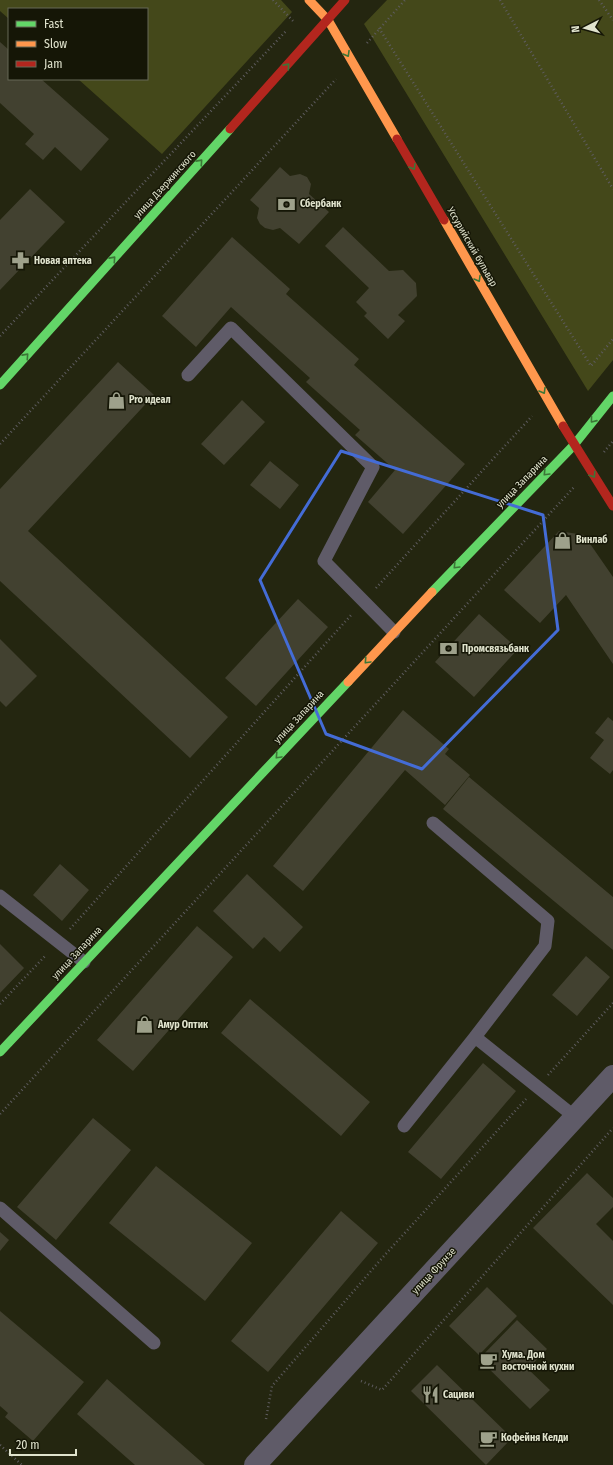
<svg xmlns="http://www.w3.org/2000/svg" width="613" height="1465" font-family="'Fira Sans Condensed',sans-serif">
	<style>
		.green { fill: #44481a }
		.building { fill: #424130 }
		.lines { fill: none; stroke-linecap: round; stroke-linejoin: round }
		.path { stroke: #5e5c5f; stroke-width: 2.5; stroke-dasharray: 1 3; stroke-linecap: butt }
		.lane { stroke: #5f5b68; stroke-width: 13 }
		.street { stroke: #5f5b68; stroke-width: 22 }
		.fast { stroke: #63d668; stroke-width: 9 }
		.slow { stroke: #ff974d; stroke-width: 9 }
		.jam { stroke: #b3261e; stroke-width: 9 }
		.oneway { stroke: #3c7637 }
		.marked { fill: none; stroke: #446cd6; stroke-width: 3; stroke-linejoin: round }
		.labels { text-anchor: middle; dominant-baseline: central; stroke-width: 3; stroke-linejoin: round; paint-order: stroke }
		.street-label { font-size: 10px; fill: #e0e3cd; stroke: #151606 }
		.poi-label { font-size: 10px; font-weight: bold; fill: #e0e3cd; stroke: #151606; text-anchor: start }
	</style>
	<rect width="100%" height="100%" fill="#242610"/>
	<path class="green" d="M0,0H281L292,12L162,154L78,79H147V9H9V19L0,11Z
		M387,0H613V360L588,391L364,24Z"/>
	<path class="building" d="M0,42L9,50V79H41L109,139L81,171L55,147L43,160L25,144L34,134L0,103Z
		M280,167L290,176L300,174L307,177L311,184L309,194L329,212L299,244L280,228L273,230L265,228L260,224L257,218L259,208L250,200Z
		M30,189L65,222L0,290V220Z
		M343,227L389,271L403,270L416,283L417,296L398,315L405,321L388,339L364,316L367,313L356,302L369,288L325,246Z
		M232,237L290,289L286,294L359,359L354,365L465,464L403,534L368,502L395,470L355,435L360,430L306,382L310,378L231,307L196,347L162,316Z
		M118,362L154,395L28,531L228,717L190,758L0,581V489Z
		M242,400L265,422L224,465L201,444Z
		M270,461L299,485L280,509L250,485Z
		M559,531L584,535L613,577V664L566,595L540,623L504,590Z
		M298,599L328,627L256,706L225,678Z
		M479,614L518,649L474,697L435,662Z
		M0,639L37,676L6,707L0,701Z
		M403,710L449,749L445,754L470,775L445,805L405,770L303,891L273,866Z
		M608,717L613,721V770L610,774L590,758L604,740L595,733Z
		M469,777L613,897V950L443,809Z
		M60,864L89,890L62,921L33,895Z
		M247,874L303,927L280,952L264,937L253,949L213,911Z
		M197,926L233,957L133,1071L97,1040Z
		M0,944L24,968L0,993Z
		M586,956L610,977L577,1016L552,995Z
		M250,999L370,1102L341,1136L221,1033Z
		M483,1063L516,1091L441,1179L408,1152Z
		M93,1118L131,1150L56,1240L17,1207Z
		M156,1166L252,1243L205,1301L109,1223Z
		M587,1173L613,1198V1207L596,1224L613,1241V1305L533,1228Z
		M341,1211L378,1243L268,1372L231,1341Z
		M0,1232L9,1240L0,1251Z
		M487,1287L517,1316L479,1355L449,1326Z
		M0,1311L84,1382L33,1441L5,1417L8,1413L0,1406Z
		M517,1320L547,1349L528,1369L550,1390L530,1409L479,1359Z
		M437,1365L512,1438L486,1465L411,1391Z
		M107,1379L205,1465H135L77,1414Z"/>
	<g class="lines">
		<path class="path" d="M273,0L294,22
			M500,0L613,189
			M599,0L613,20
			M379,28L591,366L613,339
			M367,43L405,0
			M0,336L287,30
			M0,444L336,79
			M604,452L613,441
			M376,588L532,416
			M70,929L352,614
			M0,1004L46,955
			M548,1075L613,1003
			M0,1114L575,486
			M361,1381L382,1390L613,1128
			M266,1419L272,1386L383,1257L526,1099
			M0,1445L22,1465"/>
		<path class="lane" d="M188,375L231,328L373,467L324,561L394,632
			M433,823L548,921L545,946L475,1037
			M0,896L84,962
			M404,1126L475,1037L575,1117
			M0,1208L154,1343"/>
		<path class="street" d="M255,1465L613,1076"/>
		<path class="fast" d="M0,385L230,129
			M432,592L574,445L613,396
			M0,1052L348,682"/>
		<path class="slow" d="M309,0L328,20L397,139
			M444,220L563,426
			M348,682L432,592"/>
		<path class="jam" d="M230,129L345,0
			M397,139L444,220
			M563,426L613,506"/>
	</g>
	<defs><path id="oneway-chevron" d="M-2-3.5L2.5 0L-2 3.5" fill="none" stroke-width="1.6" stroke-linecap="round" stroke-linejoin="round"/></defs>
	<g class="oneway">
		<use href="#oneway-chevron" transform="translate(347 54) rotate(60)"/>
		<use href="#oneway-chevron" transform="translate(287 66) rotate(-48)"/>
		<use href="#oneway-chevron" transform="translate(200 162) rotate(-48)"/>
		<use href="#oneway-chevron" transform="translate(413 167) rotate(60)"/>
		<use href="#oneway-chevron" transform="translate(113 259) rotate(-48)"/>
		<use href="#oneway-chevron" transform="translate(478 279) rotate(60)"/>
		<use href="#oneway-chevron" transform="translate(26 356) rotate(-48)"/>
		<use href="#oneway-chevron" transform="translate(543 391) rotate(60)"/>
		<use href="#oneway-chevron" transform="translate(593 420) rotate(129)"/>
		<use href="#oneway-chevron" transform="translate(546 473) rotate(134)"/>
		<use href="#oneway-chevron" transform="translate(593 475) rotate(57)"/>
		<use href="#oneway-chevron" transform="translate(456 566) rotate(134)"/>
		<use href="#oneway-chevron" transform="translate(367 661) rotate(133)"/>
		<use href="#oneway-chevron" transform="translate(278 756) rotate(133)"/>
	</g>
	<path class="marked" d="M341,451L543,515L558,630L422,769L326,734L260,580Z"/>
	<defs>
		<symbol id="bank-bare" viewBox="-9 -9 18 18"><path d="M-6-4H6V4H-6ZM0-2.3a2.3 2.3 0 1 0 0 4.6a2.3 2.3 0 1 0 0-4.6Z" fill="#9ea18b" stroke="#151606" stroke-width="2.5" paint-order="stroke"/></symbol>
		<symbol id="pharmacy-bare" viewBox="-9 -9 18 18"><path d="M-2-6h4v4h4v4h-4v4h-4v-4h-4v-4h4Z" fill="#9ea18b" stroke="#151606" stroke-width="2.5" paint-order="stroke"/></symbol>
		<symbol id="shop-bare" viewBox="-9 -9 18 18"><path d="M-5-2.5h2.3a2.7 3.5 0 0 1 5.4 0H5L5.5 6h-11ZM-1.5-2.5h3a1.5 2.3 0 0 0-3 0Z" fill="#9ea18b" stroke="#151606" stroke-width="2.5" paint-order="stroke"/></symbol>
		<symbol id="cafe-bare" viewBox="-9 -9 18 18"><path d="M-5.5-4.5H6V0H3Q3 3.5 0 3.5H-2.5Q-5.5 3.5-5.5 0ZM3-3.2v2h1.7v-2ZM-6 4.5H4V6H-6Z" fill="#9ea18b" stroke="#151606" stroke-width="2.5" paint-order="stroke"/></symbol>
		<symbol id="restaurant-bare" viewBox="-9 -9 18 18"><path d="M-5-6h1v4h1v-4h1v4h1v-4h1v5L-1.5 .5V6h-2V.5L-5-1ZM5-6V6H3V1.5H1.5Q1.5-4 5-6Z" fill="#9ea18b" stroke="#151606" stroke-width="2.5" paint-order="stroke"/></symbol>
	</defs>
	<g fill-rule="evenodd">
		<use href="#bank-bare" x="274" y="192" width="25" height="25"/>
		<use href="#pharmacy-bare" x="8" y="248" width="25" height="25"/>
		<use href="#shop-bare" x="104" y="388" width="25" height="25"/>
		<use href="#shop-bare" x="550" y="528" width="25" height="25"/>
		<use href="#bank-bare" x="436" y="636" width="25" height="25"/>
		<use href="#shop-bare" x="132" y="1012" width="25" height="25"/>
		<use href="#cafe-bare" x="476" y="1348" width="25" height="25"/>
		<use href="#restaurant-bare" x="418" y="1382" width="25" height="25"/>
		<use href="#cafe-bare" x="476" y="1426" width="25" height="25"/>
	</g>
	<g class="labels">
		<g class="street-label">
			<text transform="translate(165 185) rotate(-48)">улица Дзержинского</text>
			<text transform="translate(472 247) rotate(60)">Уссурийский бульвар</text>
			<text transform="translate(522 482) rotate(-46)">улица Запарина</text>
			<text transform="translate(299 717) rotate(-47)">улица Запарина</text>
			<text transform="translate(77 953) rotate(-47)">улица Запарина</text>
			<text transform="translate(434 1271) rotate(-47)">улица Фрунзе</text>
		</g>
		<g class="poi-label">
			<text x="300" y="204">Сбербанк</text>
			<text x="34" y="261">Новая аптека</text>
			<text x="129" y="400">Pro идеал</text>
			<text x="576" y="540">Винлаб</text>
			<text x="462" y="649">Промсвязьбанк</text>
			<text x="158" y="1025">Амур Оптик</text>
			<text x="502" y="1355">Хума. Дом<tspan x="502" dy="12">восточной кухни</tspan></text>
			<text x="443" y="1395">Сациви</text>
			<text x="501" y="1438">Кофейня Келди</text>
		</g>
	</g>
	<rect x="8" y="8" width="140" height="72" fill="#151606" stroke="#666856"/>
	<rect x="16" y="21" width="20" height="6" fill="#63d668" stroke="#666856"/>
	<text x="44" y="28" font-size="12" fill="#e0e3cd">Fast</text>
	<rect x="16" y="41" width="20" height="6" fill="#ff974d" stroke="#666856"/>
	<text x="44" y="48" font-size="12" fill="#e0e3cd">Slow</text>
	<rect x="16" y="61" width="20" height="6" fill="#b3261e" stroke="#666856"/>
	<text x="44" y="68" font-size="12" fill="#e0e3cd">Jam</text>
	<g transform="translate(585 28) rotate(264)" stroke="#151606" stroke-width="3" paint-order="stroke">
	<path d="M0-3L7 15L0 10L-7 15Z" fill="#e0e3cd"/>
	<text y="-6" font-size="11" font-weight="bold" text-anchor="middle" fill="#e0e3cd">N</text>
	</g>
	<path d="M10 1449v6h66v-6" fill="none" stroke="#e0e3cd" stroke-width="2"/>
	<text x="16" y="1449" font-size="12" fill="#e0e3cd" stroke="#151606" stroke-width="3" paint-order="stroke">20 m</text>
</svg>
